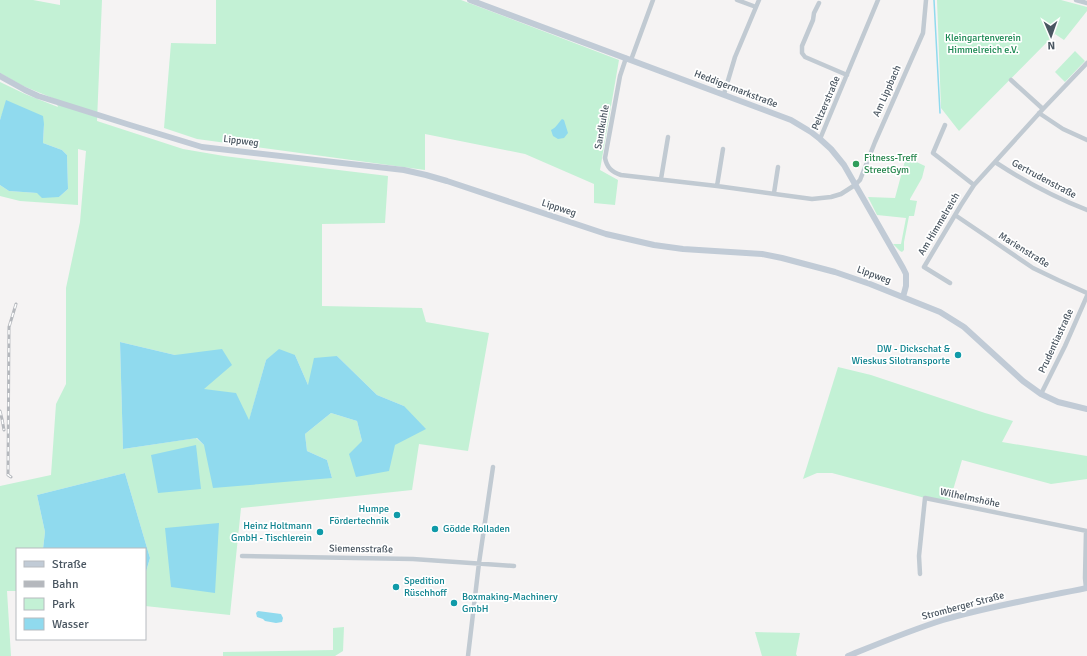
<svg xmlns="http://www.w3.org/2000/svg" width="1087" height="656" font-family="Signika,sans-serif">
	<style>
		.green { fill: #c3f1d5; fill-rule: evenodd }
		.water { fill: #90daee }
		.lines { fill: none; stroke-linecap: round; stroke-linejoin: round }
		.stream { stroke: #90daee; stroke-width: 1.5 }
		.street { stroke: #c1cad2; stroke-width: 4.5 }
		.secondary { stroke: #c1cbd6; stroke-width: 6 }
		.rail-casing { stroke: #b5b8bd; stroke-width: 3 }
		.rail { stroke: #fff; stroke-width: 1.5; stroke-dasharray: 4.5; stroke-linecap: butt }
		.leisure-dot { fill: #2e9e5b; stroke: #fff; stroke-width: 1.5 }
		.culture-dot { fill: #0f9aa8; stroke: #fff; stroke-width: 1.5 }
		.labels { text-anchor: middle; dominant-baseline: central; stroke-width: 3.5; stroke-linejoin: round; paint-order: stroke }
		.park-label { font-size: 10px; fill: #17864f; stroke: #fff }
		.street-label { font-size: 10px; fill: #4a5661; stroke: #fff }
		.leisure-label { font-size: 10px; fill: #27864d; stroke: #fff; text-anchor: start }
		.culture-label { font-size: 10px; fill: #0d838f; stroke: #fff; text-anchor: end }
	</style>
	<rect width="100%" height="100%" fill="#f5f3f3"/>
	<path class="green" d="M0,0H33L60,5V0H102L97,121L183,149L224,156L388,176L385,223L322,224V306L422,308L426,322L489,333L468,451L419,444L412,490L241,508L230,615L145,606V575L150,558L125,473L37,495L45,532L43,549H17V591H7L11,656H0V486L51,475L56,404L66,384V288L80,222L86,151L78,149V205L20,201L0,196V185L9,191L37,193L59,197L68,189L67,155L62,150L43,143L44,124L7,101L0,120V82L25,94L58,107L55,99L23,86L0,73ZM120,342L175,355L203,389L249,421L266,360L295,355L308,385L337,356L377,395L404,406L395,445L362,441L357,421L331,413L305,434L307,451L327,460L332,478L204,445L196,438L123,449Z
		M216,0H461L619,60L600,170L618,180L615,205L594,203V184L525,154L425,134V170L197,139L164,128L171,43L216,44Z
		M937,0H1061L1087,7V11L1064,40L1055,34L959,131L941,108Z
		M1075,51L1085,61L1065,82L1055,72Z
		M906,157L925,166L922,178L910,199V200L917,201L914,216H909L904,242V250L902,252L900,251L893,244H901L906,218L877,215L868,197L895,198Z
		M838,367L871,375L985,413L1013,421L1002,442L1087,456V479L1051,484L962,460L950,500L925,498L832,473H817L803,479Z
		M344,627L343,651L335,656H223V652L333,650V628Z
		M755,632L800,633L796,654L797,656H762Z"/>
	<path class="water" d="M6,100L43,116L44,124L43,143L62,150L67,155L68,189L59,197L42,198L37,193L9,191L0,185V120Z
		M562,119L564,120L568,133L564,138L558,139L553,136L551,130C556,128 558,123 562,119Z
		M120,342L175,355L222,349L232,365L204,389L236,393L249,420L266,360L279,349L295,355L308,385L314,358L337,356L377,395L404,406L426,429L395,445L389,471L356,477L349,454L362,441L357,421L331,413L305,434L307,451L327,460L332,478L213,488L204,445L197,438L123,449Z
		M196,445L201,489L158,493L151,455Z
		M125,473L150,558L145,575V549H43L45,532L37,495Z
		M219,523L215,593L171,587L165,528Z
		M258,611L281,614L283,618L282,622L276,623L265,621L263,619L257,617L256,613Z"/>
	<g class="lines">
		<path class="stream" d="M934,0L940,113"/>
		<path class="street" d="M737,0L756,7
			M1076,0L1087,3
			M819,3L814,13L813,20L802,46V53L805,57L847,75
			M626,58L620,76L605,158C607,168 612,172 621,175L717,186L812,199L831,197L841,194L855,185L860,180L875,142L923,33L926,0
			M631,60L653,0
			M1011,80L1043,109
			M724,94L735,57L759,0
			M1039,113L1063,129L1087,140
			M945,125L933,153L974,185
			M820,139L878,0
			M995,162C1024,181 1054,197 1087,210
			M661,179L668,137
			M717,186L723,149
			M774,193L778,167
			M955,215L1033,268L1058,280L1087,293
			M950,283L924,267L961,205L974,185L1043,109L1087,63
			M1041,394L1065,346L1087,296
			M242,556L413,559L514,566
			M920,574L919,556L925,498L1087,531
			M1086,588L1085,578L1086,531
			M468,656L479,563L493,467"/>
		<path class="secondary" d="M470,0L791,120L811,132L820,139L831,149L844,165L903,268L906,274V286L903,297
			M0,76L25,90L38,96L130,125L202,147L404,170L426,175L447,181L606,234L654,245L683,249L762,254L782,258L835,272L870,284L940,312L964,327L1023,381L1041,394L1058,402L1087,409
			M848,656C880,643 911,630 943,620C990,606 1039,598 1087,588"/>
		<defs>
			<path id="rail" d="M0,411L2,419L4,430
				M11,477L8,475L9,327L16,304"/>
		</defs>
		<use href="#rail" class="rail-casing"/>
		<use href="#rail" class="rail"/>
	</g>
	<circle class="leisure-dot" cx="856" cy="164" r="4"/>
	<g class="culture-dot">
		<circle cx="958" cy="355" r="4"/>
		<circle cx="397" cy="515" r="4"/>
		<circle cx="435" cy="529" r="4"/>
		<circle cx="320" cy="532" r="4"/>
		<circle cx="396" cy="587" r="4"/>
		<circle cx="454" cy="603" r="4"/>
	</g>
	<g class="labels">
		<g class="park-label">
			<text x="983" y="38">Kleingartenverein<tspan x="983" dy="12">Himmelreich e.V.</tspan></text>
		</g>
		<g class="street-label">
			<text transform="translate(736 89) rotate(21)">Heddigermarkstraße</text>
			<text transform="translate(887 91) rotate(-66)">Am Lippbach</text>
			<text transform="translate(826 103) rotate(-67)">Peltzerstraße</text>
			<text transform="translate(602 127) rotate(-80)">Sandkuhle</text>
			<text transform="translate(241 141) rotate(7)">Lippweg</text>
			<text transform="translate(1044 179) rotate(28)">Gertrudenstraße</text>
			<text transform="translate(559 208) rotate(18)">Lippweg</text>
			<text transform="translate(939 224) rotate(-59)">Am Himmelreich</text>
			<text transform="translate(1024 250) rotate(32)">Marienstraße</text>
			<text transform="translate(874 275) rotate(20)">Lippweg</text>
			<text transform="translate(1056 341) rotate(-65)">Prudentiastraße</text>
			<text transform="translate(970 498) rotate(12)">Wilhelmshöhe</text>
			<text transform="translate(361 549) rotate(1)">Siemensstraße</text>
			<text transform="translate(963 606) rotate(-15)">Stromberger Straße</text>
		</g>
		<g class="leisure-label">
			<text x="864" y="158">Fitness-Treff<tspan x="864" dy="12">StreetGym</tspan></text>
		</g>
		<g class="culture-label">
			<text x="950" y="349">DW - Dickschat &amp;<tspan x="950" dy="12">Wieskus Silotransporte</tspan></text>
			<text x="389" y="509">Humpe<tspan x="389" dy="12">Fördertechnik</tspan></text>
			<text x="312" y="526">Heinz Holtmann<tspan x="312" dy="12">GmbH - Tischlerein</tspan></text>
			<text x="443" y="529" text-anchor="start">Gödde Rolladen</text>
			<text x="404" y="581" text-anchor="start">Spedition<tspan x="404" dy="12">Rüschhoff</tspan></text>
			<text x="462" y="597" text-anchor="start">Boxmaking-Machinery<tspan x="462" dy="12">GmbH</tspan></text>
		</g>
	</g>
	<rect x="16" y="548" width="130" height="92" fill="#ffffff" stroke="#b7bbc0"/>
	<rect x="24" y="561" width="20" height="6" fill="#c1cbd6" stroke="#b7bbc0"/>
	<text x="52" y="568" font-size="12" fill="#4a5661">Straße</text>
	<rect x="24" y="581" width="20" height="6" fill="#b5b8bd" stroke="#b7bbc0"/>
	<text x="52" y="588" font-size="12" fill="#4a5661">Bahn</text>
	<rect x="24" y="598" width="20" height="12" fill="#c3f1d5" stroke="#b7bbc0"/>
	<text x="52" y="608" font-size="12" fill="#4a5661">Park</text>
	<rect x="24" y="618" width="20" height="12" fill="#90daee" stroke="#b7bbc0"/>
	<text x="52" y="628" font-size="12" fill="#4a5661">Wasser</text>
	<g transform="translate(1051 36) rotate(178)" stroke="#ffffff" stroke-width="3" paint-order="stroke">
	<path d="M0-3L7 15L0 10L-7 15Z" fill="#4a5661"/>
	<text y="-6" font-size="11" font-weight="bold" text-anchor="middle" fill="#4a5661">N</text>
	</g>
</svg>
